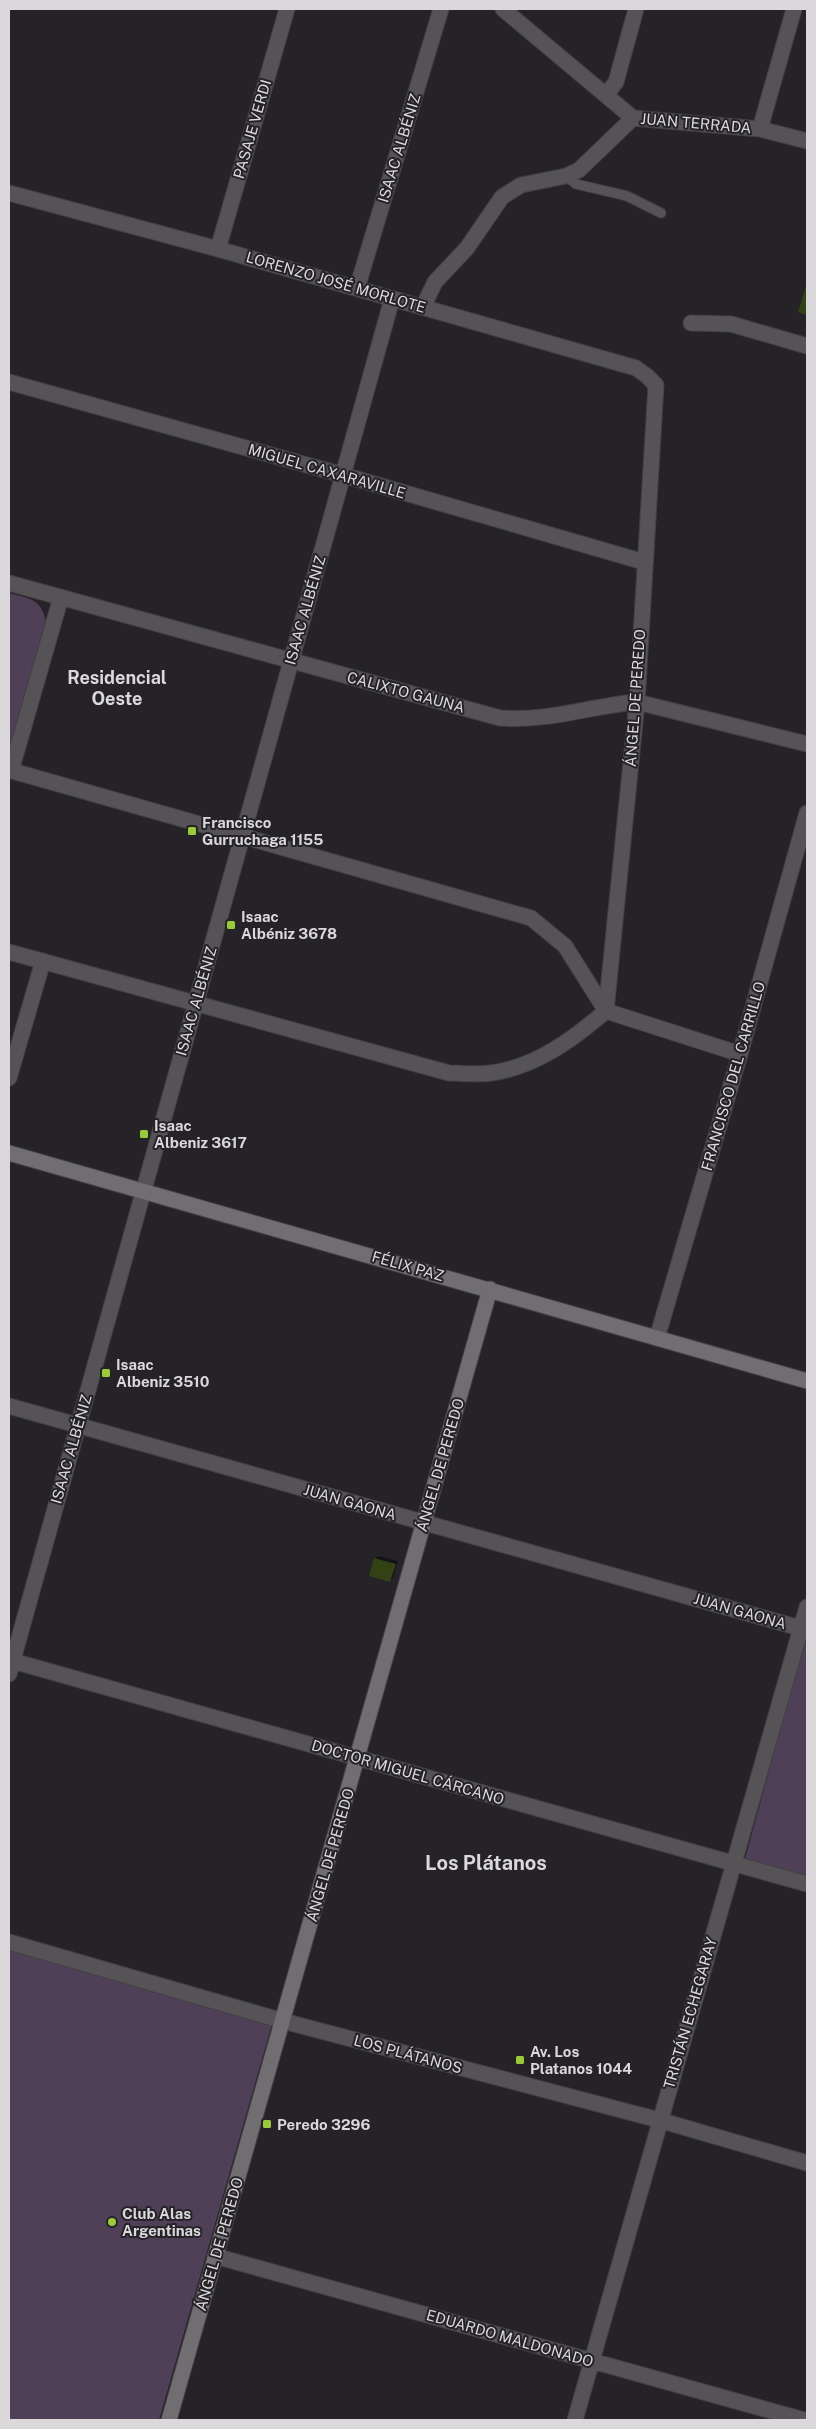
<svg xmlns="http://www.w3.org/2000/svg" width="816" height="2429" font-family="'Public Sans',sans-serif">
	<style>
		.green { fill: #4f3f57 }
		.shadow { fill: #0007 }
		.building { fill: #324215 }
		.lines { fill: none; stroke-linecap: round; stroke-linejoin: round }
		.lane-casing { stroke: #424044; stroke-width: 11 }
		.street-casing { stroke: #424044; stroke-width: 17 }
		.secondary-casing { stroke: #424044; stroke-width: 17 }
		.lane { stroke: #555355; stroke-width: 9 }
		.street { stroke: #555355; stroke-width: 15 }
		.secondary { stroke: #706e71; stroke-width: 15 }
		.poi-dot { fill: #99cb36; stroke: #252327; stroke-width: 2 }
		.labels { text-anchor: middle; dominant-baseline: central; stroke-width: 4; stroke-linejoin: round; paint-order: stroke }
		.street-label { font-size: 15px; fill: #dad8db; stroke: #252327 }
		.poi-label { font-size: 15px; font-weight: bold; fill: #dad8db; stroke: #252327; text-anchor: start }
		.quarter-label { font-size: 18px; font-weight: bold; fill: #dad8db; stroke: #252327 }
		.district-label { font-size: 20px; font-weight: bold; fill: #dad8db; stroke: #252327 }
	</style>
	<rect width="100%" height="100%" fill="#252327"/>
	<path class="green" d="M9,593C30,599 41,598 46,622L9,748Z
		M804,1642L807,1643V1876L745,1859Z
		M9,1948L272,2024L159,2420H9Z"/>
	<path class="shadow" d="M378,1556L398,1561L393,1577L390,1581L375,1559Z"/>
	<path class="building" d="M807,283V315L798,312Z
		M374,1558L396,1564L390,1582L369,1576Z"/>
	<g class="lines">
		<defs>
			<path id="lane" d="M566,176L576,184L627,196L661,213"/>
			<path id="street" d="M503,9L633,118L760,129L807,141
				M606,95L616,82L636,9
				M760,129L794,9
				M9,193L218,249L636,368L647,376L656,385L637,702L606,1011
				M218,249L287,9
				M357,288L441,9
				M423,307L435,282L467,248L502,197L521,185L566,176L579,170L633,118
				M691,323L731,324L807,346
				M9,382L343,475L644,562
				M9,583L500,718C547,722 590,706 637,702L807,744
				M9,770L531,918L565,946L606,1011L740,1054
				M11,771L61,597
				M9,952L449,1073C462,1073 478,1075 491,1073C536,1067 573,1039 606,1011
				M9,1078L43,961
				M657,1338L740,1054L807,813
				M9,1406L807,1630
				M9,1660L807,1884
				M9,1674L392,299
				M9,1942L283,2021L659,2120L807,2163
				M215,2256L804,2420
				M575,2420L807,1607"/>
			<path id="secondary" d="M9,1153L807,1381
				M169,2420L490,1289"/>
		</defs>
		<use href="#lane" class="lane-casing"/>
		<use href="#street" class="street-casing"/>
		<use href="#secondary" class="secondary-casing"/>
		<use href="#lane" class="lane"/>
		<use href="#street" class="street"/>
		<use href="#secondary" class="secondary"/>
	</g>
	<g class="poi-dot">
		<rect x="187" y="826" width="10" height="10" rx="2.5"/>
		<rect x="226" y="920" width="10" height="10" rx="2.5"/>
		<rect x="139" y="1129" width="10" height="10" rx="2.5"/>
		<rect x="101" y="1368" width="10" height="10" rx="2.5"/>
		<rect x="515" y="2055" width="10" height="10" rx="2.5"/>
		<rect x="262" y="2119" width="10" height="10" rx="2.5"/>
		<circle cx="112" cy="2222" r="5"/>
	</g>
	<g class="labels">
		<g class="street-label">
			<text transform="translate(696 123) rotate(5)">JUAN TERRADA</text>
			<text transform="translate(252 129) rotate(-74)">PASAJE VERDI</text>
			<text transform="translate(399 148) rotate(-73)">ISAAC ALBÉNIZ</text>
			<text transform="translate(336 282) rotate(16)">LORENZO JOSÉ MORLOTE</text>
			<text transform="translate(327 471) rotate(16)">MIGUEL CAXARAVILLE</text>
			<text transform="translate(305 610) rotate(-74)">ISAAC ALBÉNIZ</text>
			<text transform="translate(406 692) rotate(15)">CALIXTO GAUNA</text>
			<text transform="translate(635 698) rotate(-86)">ÁNGEL DE PEREDO</text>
			<text transform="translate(196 1001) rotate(-74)">ISAAC ALBÉNIZ</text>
			<text transform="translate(733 1076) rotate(-74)">FRANCISCO DEL CARRILLO</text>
			<text transform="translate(408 1266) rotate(16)">FÉLIX PAZ</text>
			<text transform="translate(71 1449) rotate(-74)">ISAAC ALBÉNIZ</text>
			<text transform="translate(440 1465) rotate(-74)">ÁNGEL DE PEREDO</text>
			<text transform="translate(350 1502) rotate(16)">JUAN GAONA</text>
			<text transform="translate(740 1611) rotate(16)">JUAN GAONA</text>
			<text transform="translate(408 1772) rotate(16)">DOCTOR MIGUEL CÁRCANO</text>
			<text transform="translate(330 1855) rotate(-74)">ÁNGEL DE PEREDO</text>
			<text transform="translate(690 2013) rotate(-74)">TRISTÁN ECHEGARAY</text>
			<text transform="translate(408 2054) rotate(15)">LOS PLÁTANOS</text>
			<text transform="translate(219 2244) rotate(-74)">ÁNGEL DE PEREDO</text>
			<text transform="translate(510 2338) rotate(16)">EDUARDO MALDONADO</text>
		</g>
		<g class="poi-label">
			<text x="202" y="822">Francisco<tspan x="202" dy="17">Gurruchaga 1155</tspan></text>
			<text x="241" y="916">Isaac<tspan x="241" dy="17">Albéniz 3678</tspan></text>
			<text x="154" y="1125">Isaac<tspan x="154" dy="17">Albeniz 3617</tspan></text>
			<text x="116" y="1364">Isaac<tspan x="116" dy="17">Albeniz 3510</tspan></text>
			<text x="530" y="2051">Av. Los<tspan x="530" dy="17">Platanos 1044</tspan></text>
			<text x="277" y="2124">Peredo 3296</text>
			<text x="122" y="2213">Club Alas<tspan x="122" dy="17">Argentinas</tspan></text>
		</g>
		<g class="quarter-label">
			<text x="117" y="677">Residencial<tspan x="117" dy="21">Oeste</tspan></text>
		</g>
		<g class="district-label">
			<text x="486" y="1863">Los Plátanos</text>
		</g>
	</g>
	<rect width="816" height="2429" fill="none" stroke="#dad8db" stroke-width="20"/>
</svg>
